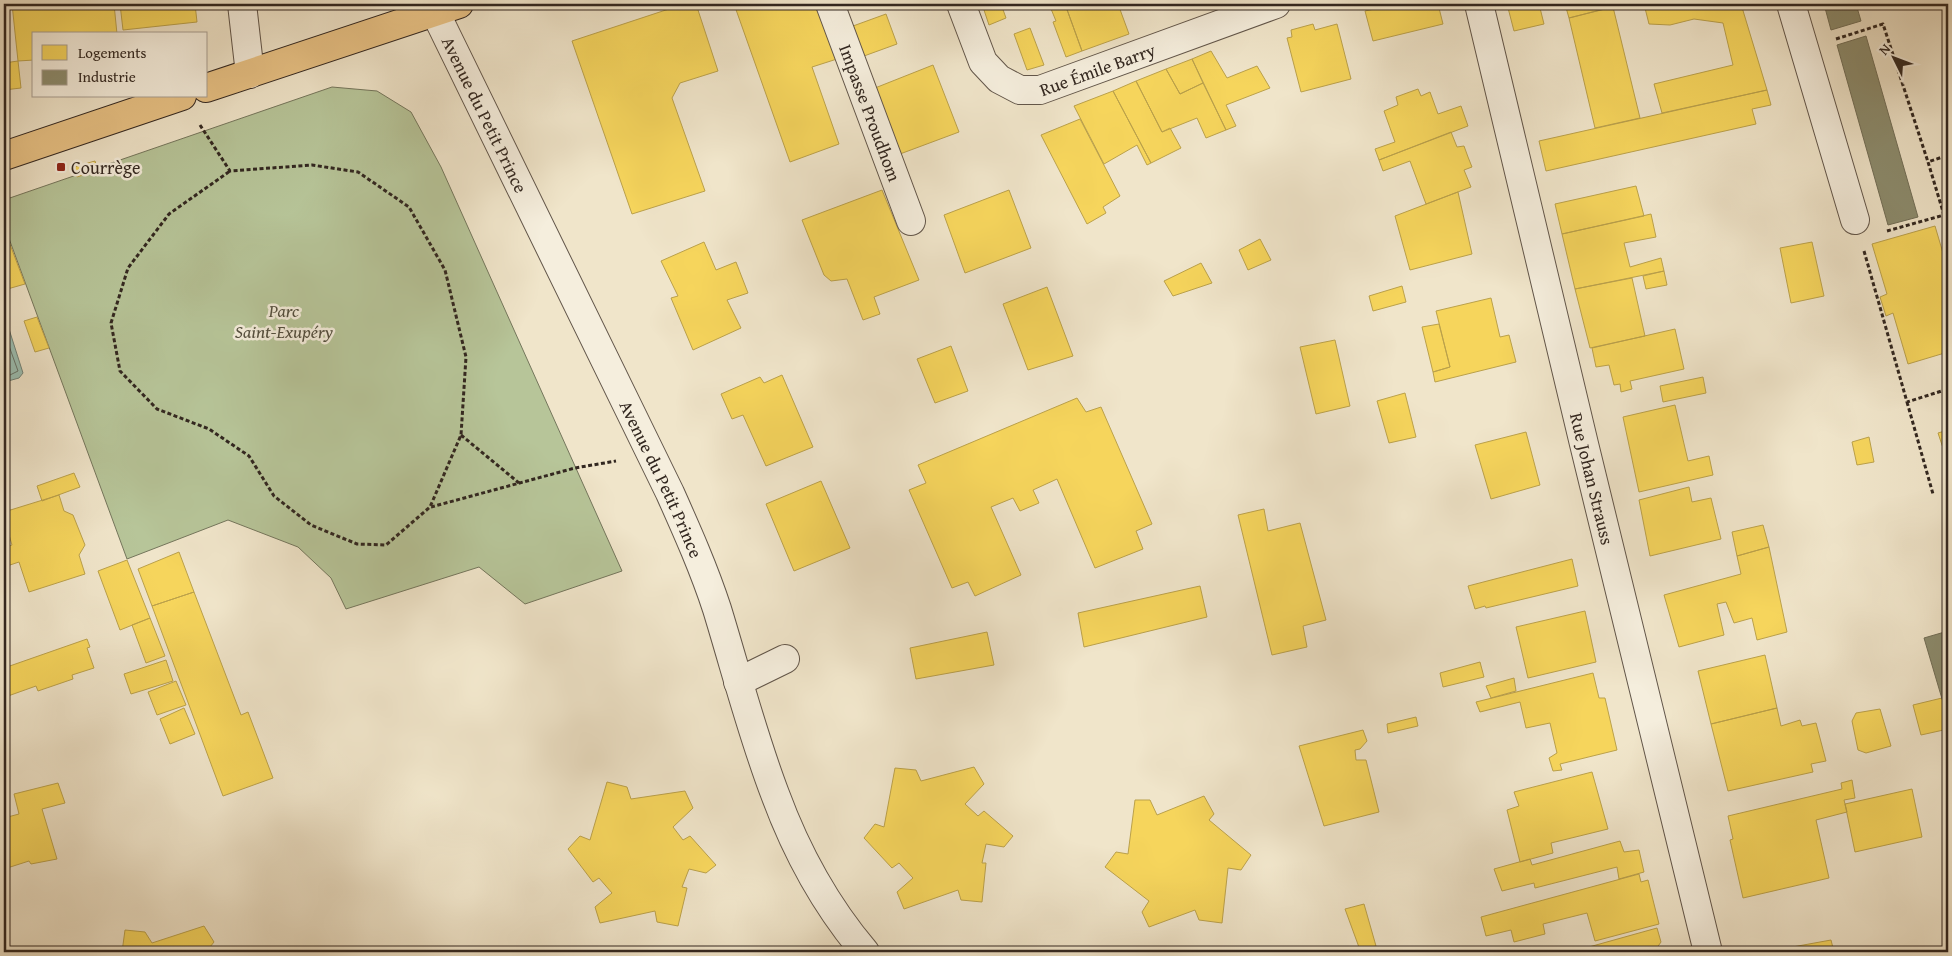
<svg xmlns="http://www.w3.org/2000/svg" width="1952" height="956" font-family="'Gentium Book Plus',serif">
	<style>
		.green { fill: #b7c599; stroke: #74765c }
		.water { fill: #9bbfb2; stroke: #718278 }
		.homes { fill: #f6d55c; stroke: #bba14a }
		.industry { fill: #8c8c6e; stroke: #716e57 }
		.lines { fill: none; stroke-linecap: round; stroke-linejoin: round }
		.shore { stroke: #667369; stroke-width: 1 }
		.minor-casing { stroke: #62564a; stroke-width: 30 }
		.major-casing { stroke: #322720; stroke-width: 30 }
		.path { stroke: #322720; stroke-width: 3; stroke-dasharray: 4 2.5; stroke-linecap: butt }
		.minor { stroke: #f5eedd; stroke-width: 28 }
		.major { stroke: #e8c285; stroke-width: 28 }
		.poi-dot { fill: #8f2418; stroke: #f5eedd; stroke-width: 2 }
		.labels { text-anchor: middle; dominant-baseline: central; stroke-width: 5; stroke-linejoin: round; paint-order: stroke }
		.street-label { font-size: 18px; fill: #322720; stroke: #f5eedd }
		.poi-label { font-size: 18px; fill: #322720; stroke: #f5eedd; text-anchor: start }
		.park-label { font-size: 18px; font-style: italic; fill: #534e3e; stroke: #f5eedd }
	</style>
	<rect width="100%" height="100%" fill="#f0e5ca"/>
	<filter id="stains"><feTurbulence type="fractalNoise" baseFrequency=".004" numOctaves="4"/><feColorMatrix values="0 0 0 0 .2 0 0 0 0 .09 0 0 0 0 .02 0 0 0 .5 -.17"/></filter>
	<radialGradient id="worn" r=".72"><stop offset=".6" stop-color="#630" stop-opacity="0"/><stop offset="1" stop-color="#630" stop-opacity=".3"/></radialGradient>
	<path class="green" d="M332,87L377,91L411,112L441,167L622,571L525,604L479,567L346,609L331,578L298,547L228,520L127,559L4,225V200Z"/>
	<path class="water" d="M8,326L23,373L19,378L8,381L4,377V328Z"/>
	<path class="homes" d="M12,4H114L117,34H34V60L18,61Z
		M120,4H195L197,22L123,30Z
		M684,4H696L718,71L680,83L672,98L705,191L632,214L572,41Z
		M734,4H817L837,59L812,67L839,144L790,162Z
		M982,4H1001L1006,18L989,25Z
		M1049,4H1065L1082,51L1066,57L1053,22L1056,21Z
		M1065,4H1118L1129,34L1082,51Z
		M1378,4H1438L1443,24L1373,41L1365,11L1379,8Z
		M1507,4H1539L1544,24L1514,31Z
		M1565,4H1599L1600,10L1569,18Z
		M1599,4H1620V6L1600,10Z
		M1644,4H1741L1767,90L1662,113L1654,84L1733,65L1723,23L1694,19L1670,25L1649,24Z
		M1613,7L1640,118L1595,128L1569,18Z
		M886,14L897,44L864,56L853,26Z
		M1313,24L1315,30L1337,24L1351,79L1301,92L1287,38L1292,37L1291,30Z
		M1030,28L1044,65L1027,70L1014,34Z
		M1211,51L1227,78L1257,66L1270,88L1226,105L1236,126L1226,130L1192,59Z
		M1192,59L1203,83L1180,94L1166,69Z
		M18,61L21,88L4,90V63Z
		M933,65L959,132L900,154L875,88Z
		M1166,69L1180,94L1203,83L1226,130L1206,138L1197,118L1162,132L1136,81Z
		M1136,81L1162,132L1170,128L1181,148L1151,163L1113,91Z
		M1418,89L1421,96L1430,92L1438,114L1461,106L1468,126L1379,160L1375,149L1395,142L1384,111L1398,105L1396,97Z
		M1767,90L1771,105L1752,109L1756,124L1546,171L1539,141Z
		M1113,91L1151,163L1147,165L1137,145L1104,164L1074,106Z
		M1080,119L1120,196L1103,207L1106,213L1087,224L1041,135Z
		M1451,132L1457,147L1464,146L1468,157L1472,167L1464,170L1471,187L1426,204L1410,161L1383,171L1379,160Z
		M95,161L98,170L77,177L74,167Z
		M1636,186L1644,216L1562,234L1555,204Z
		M882,190L919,280L874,297L880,314L863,320L847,279L831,281L824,275L802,220Z
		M1009,190L1031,248L965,273L944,215Z
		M1458,192L1472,254L1410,270L1395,216Z
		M1651,214L1656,237L1624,243L1630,267L1661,258L1664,271L1575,289L1562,234Z
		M1935,226L1948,270V352L1908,364L1893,313L1886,316L1880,297L1887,294L1872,244Z
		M8,239L25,284L4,290V241Z
		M1260,239L1271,260L1248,270L1239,250Z
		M704,242L716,270L736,262L748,293L727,300L741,328L693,350L671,298L678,296L661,261Z
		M1812,242L1824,296L1791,303L1780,248Z
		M1201,263L1212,283L1173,296L1164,281Z
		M1664,271L1667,285L1646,289L1643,276Z
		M1632,278L1645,336L1590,348L1575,289Z
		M1402,286L1406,302L1373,311L1369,296Z
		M1047,287L1073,356L1028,370L1003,304Z
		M1491,298L1500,337L1509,335L1516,362L1435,382L1433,372L1450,367L1436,311Z
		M37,317L49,348L35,352L24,321Z
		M1439,324L1450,367L1433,372L1422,327Z
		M1675,329L1684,369L1630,381L1632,389L1621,392L1620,384L1614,385L1609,365L1596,367L1592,348Z
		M1335,340L1350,406L1316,414L1300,347Z
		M951,346L968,391L935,403L917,359Z
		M782,375L813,447L766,466L743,415L732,419L721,394L760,377L764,383Z
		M1703,377L1706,393L1663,402L1660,386Z
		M1405,393L1416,437L1389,443L1377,401Z
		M1077,398L1086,412L1101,407L1152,524L1136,531L1143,549L1095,568L1057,479L1033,490L1039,503L1020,511L1013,498L991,507L1021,575L975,596L968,582L952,588L909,490L926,483L918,465Z
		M1675,405L1688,461L1709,456L1713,475L1639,492L1623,417Z
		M1948,430V463L1938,433Z
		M1526,432L1540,485L1491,499L1475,445Z
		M1869,437L1874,462L1857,465L1852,442Z
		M74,473L80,487L42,501L37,486Z
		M821,481L850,548L794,571L766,504Z
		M1689,487L1692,502L1711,498L1721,539L1650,556L1639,500Z
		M59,495L64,511L73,515L85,545L79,555L85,574L29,592L19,562L4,567V548L12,545L4,518V512Z
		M1264,509L1268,531L1300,523L1326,620L1303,626L1307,647L1272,655L1238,515Z
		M1763,525L1769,547L1737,556L1732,532Z
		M1769,547L1787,632L1757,640L1752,618L1734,623L1726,602L1717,604L1724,635L1679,647L1664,595L1741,574L1737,556Z
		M179,552L194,592L152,606L138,569Z
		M1572,559L1578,586L1486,608L1485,606L1475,609L1468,586Z
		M127,560L150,618L120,630L98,571Z
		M1200,586L1207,617L1084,647L1078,613Z
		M194,592L241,715L248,712L273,778L223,796L152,606Z
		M1585,611L1596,662L1528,678L1516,627Z
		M150,618L165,656L146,663L132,625Z
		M987,632L994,665L916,679L910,648Z
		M87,639L90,647L87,648L94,668L72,675L73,679L38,691L36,686L8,696L4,683V668Z
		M1765,655L1777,708L1711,724L1698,671Z
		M166,660L173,681L131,694L124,674Z
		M1480,662L1484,677L1443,687L1440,673Z
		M1593,673L1599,698H1605L1617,750L1560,764L1562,770L1553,771L1549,758L1557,753L1550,723L1526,728L1520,702L1480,712L1476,702Z
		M1514,678L1516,691L1491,698L1486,686Z
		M176,681L186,705L157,715L148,692Z
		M1942,698L1948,719V729L1921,735L1913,705Z
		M184,708L195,734L170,744L160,719Z
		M1777,708L1781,726L1800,720L1802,726L1816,723L1826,761L1811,764L1813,772L1728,791L1711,724Z
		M1880,709L1891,746L1866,753L1858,750L1852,721L1856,713Z
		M1416,717L1418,726L1388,733L1387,724Z
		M1363,730L1367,741L1360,749L1355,750L1356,760H1366L1379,812L1324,826L1299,746Z
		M974,767L984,784L965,804L978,816L984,811L1013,836L1004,847L986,844L982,863H986L982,902L961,900L958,890L904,909L897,892L913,878L899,863L892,868L864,838L875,824L884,827L895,768L916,770L921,781Z
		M1592,772L1608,829L1551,843L1553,853L1520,862L1507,810L1519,806L1514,792Z
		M1852,780L1855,798L1844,800L1847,812L1816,820L1829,878L1743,898L1730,840L1733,839L1728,816L1842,789L1841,783Z
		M607,782L627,787L631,799L685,791L693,808L673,827L683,840L690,836L716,865L706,873L689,869L682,887L687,888L678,926L657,922L655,911L600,923L595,907L612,893L599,878L593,882L568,849L580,836L590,840Z
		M58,783L65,803L42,809L57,859L31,864L29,861L4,869V818L19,814L14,794Z
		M1912,789L1922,837L1855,852L1845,804Z
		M1204,796L1214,814L1209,820L1251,855L1241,870L1228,868L1222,923L1199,920L1195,910L1149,927L1142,912L1149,901L1105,867L1116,852L1128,854L1135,800H1150L1157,815Z
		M1620,841L1624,852L1639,850L1644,872L1619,879L1617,867L1535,888L1534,883L1502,891L1494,869L1530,859L1532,865Z
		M1639,874L1641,882L1648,880L1659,924L1595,941L1587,913L1543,924L1545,934L1514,942L1511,930L1486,936L1481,917Z
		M1364,904L1376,946L1360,950L1345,909Z
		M204,926L214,942L206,952H122L125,930L145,932L152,943Z
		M1657,928L1661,942L1654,952H1571Z
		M1831,940L1834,952H1765Z"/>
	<path class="industry" d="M1824,4H1856L1861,21L1831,30Z
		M1866,36L1918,217L1888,225L1837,45Z
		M1948,631V719L1924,638Z"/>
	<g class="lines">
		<path class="shore" d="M4,332L18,371L10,375L4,374"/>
		<defs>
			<g id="minor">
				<path d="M242,4L250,74"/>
				<path id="s1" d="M830,4L911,221"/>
				<path id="s2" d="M961,4L983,62L999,79L1020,90H1040L1276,4"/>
				<path id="s3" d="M1479,4L1584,444L1708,952"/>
				<path d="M1791,4L1855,220"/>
				<path id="s4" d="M435,12L670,493C687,531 704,569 717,609C736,671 752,734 775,794C796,851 826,906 865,952"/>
				<path d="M738,682L785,659"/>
			</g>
			<path id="major" d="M206,88L459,4
				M4,156L182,96"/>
		</defs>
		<use href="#minor" class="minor-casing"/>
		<use href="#major" class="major-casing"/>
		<path class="path" d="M1836,39L1883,24L1928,162
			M200,125L230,171L312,165L358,172L409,207L445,270L466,357L461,435L430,507L386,545L357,544L311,525L274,496L249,456L209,429L157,409L120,371L111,323L128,268L169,214L230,171
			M1887,231L1944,215L1928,162L1948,155
			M1864,251L1907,402L1948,389
			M1907,402L1933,494
			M461,435L519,483
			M431,507L575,468L616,461"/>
		<use href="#minor" class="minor"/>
		<use href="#major" class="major"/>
	</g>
	<rect class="poi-dot" x="56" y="162" width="10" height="10" rx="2.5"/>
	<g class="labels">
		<g class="street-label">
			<text stroke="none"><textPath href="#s2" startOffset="190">Rue Émile Barry</textPath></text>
			<text stroke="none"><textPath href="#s1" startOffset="116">Impasse Proudhom</textPath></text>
			<text stroke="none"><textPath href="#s4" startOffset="114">Avenue du Petit Prince</textPath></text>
			<text stroke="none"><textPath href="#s3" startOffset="488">Rue Johan Strauss</textPath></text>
			<text stroke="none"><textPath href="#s4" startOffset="519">Avenue du Petit Prince</textPath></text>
		</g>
		<g class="poi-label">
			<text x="71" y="167">Courrège</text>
		</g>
		<g class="park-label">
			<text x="284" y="310">Parc<tspan x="284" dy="21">Saint-Exupéry</tspan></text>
		</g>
	</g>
	<rect width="1952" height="956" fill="none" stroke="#f0e5ca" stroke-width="20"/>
	<rect x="5" y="5" width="1942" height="946" fill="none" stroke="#322720" stroke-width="2.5"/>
	<rect x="10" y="10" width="1932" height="936" fill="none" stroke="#322720"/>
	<rect x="32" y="32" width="175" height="65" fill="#f5eedd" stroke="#a79e91"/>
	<rect x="42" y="45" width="25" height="15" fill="#f6d55c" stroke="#a79e91"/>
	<text x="78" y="58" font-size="15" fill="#322720">Logements</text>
	<rect x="42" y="70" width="25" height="15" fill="#8c8c6e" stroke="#a79e91"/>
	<text x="78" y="82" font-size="15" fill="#322720">Industrie</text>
	<g transform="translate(1894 58) rotate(312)" stroke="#f5eedd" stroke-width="4" paint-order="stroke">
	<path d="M0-4L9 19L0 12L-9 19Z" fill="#322720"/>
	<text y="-8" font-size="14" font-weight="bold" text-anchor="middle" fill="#322720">N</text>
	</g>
	<rect width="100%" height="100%" filter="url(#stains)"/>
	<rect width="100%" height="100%" fill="url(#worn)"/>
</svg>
